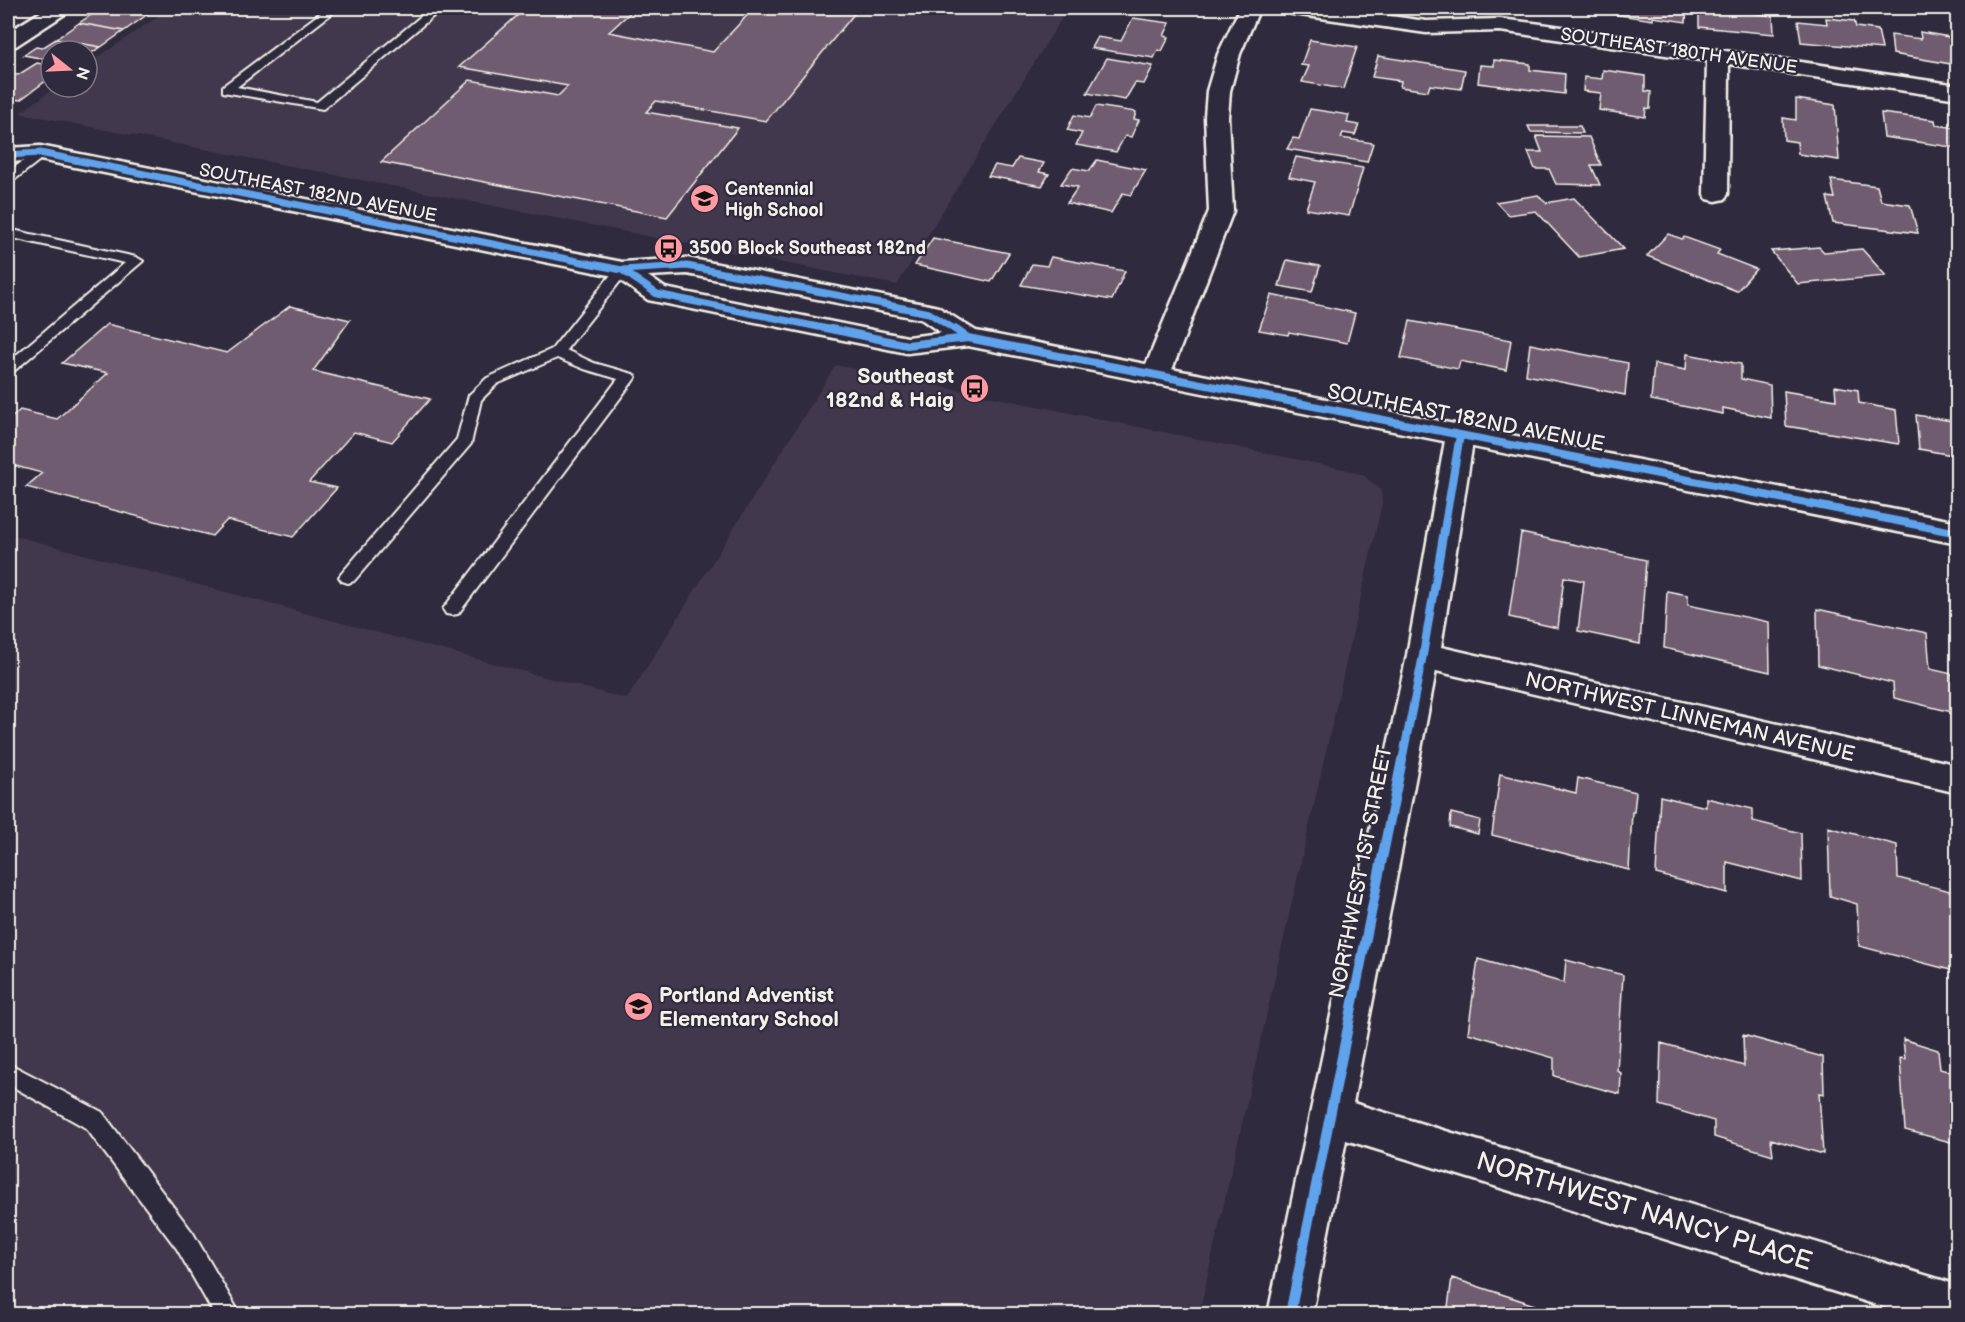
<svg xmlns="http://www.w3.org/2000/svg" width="1965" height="1322" font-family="'Balsamiq Sans',sans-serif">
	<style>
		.built { fill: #42394d }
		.building { fill: #705b71; stroke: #f4f1e8; stroke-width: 1.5 }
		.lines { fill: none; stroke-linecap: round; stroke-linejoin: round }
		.lane-casing { stroke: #f4f1e8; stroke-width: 4 }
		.street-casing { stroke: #f4f1e8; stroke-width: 5 }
		.primary-casing { stroke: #f4f1e8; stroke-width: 5 }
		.lane { fill: #2f2a3d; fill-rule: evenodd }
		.street { fill: #2f2a3d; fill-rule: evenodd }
		.primary { fill: #2f2a3d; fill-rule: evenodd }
		.cycleway-far2-casing { stroke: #2f2a3d; stroke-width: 10 }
		.cycleway-far1-casing { stroke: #2f2a3d; stroke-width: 12 }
		.cycleway-casing { stroke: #2f2a3d; stroke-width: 14 }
		.cycleway-far2 { stroke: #60a3ed; stroke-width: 7 }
		.cycleway-far1 { stroke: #60a3ed; stroke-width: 8 }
		.cycleway { stroke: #60a3ed; stroke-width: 10 }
		.labels { text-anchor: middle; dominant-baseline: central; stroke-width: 4.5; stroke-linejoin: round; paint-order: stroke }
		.far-street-label { font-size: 18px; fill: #f4f1e8; stroke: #2f2a3d }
		.far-poi-label { font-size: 18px; font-weight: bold; fill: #f4f1e8; stroke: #2f2a3d; text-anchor: start }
		.poi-label { font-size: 21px; font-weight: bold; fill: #f4f1e8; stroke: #2f2a3d; text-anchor: end }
		.street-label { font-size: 21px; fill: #f4f1e8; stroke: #2f2a3d }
		.near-street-label { font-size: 26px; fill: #f4f1e8; stroke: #2f2a3d }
	</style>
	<rect width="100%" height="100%" fill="#2f2a3d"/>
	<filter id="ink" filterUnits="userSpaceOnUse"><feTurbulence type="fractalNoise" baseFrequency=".0167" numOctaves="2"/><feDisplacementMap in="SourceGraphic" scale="12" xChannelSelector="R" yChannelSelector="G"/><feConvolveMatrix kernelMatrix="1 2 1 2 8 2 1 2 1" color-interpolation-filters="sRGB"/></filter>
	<g filter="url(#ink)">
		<path class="built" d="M170,8H1068L897,285L20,113L56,87H87V65Z
			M836,365L1348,470L1363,475L1381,490L1382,503L1199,1314H8V534L627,699Z"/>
		<path class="building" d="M94,8H110L148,14L124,31L79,23L94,13L88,12Z
			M526,8H635L609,32L713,52L754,8H859L766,121L656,101L646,112L738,128L667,217L381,162L470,80L558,96L568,86L459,67Z
			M1599,8H1687L1686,22L1653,17V20L1598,12Z
			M1699,8L1728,11V8L1752,9V13L1773,16L1774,34L1699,27Z
			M1133,18L1170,23L1164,36L1169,37L1162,51L1158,50L1154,58L1091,48L1097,37L1121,41Z
			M1826,18L1854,21L1856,27L1878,30L1882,49L1801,42L1798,21L1827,24Z
			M79,23L124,31L101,47L56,39Z
			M1920,32L1949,37L1950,42L1958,43V61L1950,60L1951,64L1893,54L1891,35L1921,39Z
			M56,39L101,47L87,56V51H51V60L24,55L36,47L42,48Z
			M1310,40L1357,47L1343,89L1302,82L1309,66L1301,65Z
			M1378,56L1465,70L1461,89L1430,85L1428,91L1400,87L1401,81L1372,77Z
			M1107,58L1153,66L1144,84L1135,83L1125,100L1087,93Z
			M1494,60L1530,64V70L1565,74L1564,94L1478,83L1480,65L1494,66Z
			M37,63L51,66V77L20,100L8,98V73L18,75Z
			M1603,70L1645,76V91L1651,92L1650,109L1646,108L1645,117L1599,110L1601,93L1583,91L1584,77L1602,79Z
			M1796,99L1835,105L1839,160L1798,154L1797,142L1784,140L1783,118L1796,120Z
			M1096,106L1136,112L1134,119L1139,120L1131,137L1125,136L1116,152L1076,145L1082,133L1067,130L1074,115L1090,118Z
			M1310,109L1349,115L1347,123L1359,125L1355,135L1343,133L1341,138L1373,143L1367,162L1287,149L1293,138L1299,139Z
			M1881,113L1935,120L1936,125L1958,128V148L1884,137Z
			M1528,126H1580L1583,133L1531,132Z
			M1536,136L1589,137L1601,165H1591L1600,185L1556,184L1549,169H1535L1528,152H1542Z
			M1296,157L1363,168L1349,216L1306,209L1315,182L1289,177Z
			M1018,158L1044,163L1039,172L1049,174L1042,186L988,176L995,165L1012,168Z
			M1097,160L1146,170L1131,195L1123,193L1111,213L1067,203L1078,187L1061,184L1072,168L1089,171Z
			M1831,180L1877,186L1881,201L1910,205L1918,233L1833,223L1827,197L1835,198Z
			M1538,195L1546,203L1574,198L1624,249L1579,257L1536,211L1508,215L1496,202Z
			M1668,234L1682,239L1684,237L1720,250L1717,254L1756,269L1737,291L1647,256Z
			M933,238L1009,253L991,282L915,265Z
			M1819,247L1824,252L1862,249L1886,276L1798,284L1771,251Z
			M1051,257L1125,271L1112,300L1021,285L1032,264L1047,266Z
			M1287,260L1320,266L1312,292L1279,286Z
			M1271,295L1355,313L1347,343L1289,332L1288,335L1259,330Z
			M290,306L350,320L313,371L430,399L392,442L354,432L309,482L337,488L293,537L227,520L212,536L26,487L42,473L8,464V421L20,410L57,419L108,373L62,363L107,324L227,353Z
			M1410,321L1511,340L1506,370L1460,361L1458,369L1401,358Z
			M1530,344L1628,363L1625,395L1526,375Z
			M1687,354L1741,364V379L1770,385L1771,418L1723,408V414L1651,400L1654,364L1686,370Z
			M1835,386L1858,390L1859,403L1896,410L1899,444L1786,426L1784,391L1836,400Z
			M1916,415L1958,422V456L1919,449Z
			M1521,533L1646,560L1640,644L1578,631L1584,581L1564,577L1558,628L1509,617Z
			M1667,591L1688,595V605L1769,622L1770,672L1664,648Z
			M1817,609L1927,633L1930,669L1952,674L1956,713L1894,698L1893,683L1818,665Z
			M1500,774L1576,793L1578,778L1636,792L1634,812H1632L1629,870L1492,835Z
			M1660,796L1706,807V798L1753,809V821L1801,833L1802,881L1727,862V893L1656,874Z
			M1451,813L1480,820L1478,834L1450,827Z
			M1828,827L1897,845L1898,878L1958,893V972L1859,946L1857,904L1830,896Z
			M1478,959L1564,983L1566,960L1623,975L1617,1071L1621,1073L1620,1094L1554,1076V1058L1468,1033Z
			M1743,1035L1823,1057L1824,1094L1819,1093L1823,1154L1771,1139L1773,1155L1714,1137V1121L1659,1105L1661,1043L1744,1066Z
			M1903,1039L1938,1050L1940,1069L1958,1074V1144L1905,1130L1900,1058L1905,1059Z
			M1452,1278L1544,1308L1543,1314H1447Z"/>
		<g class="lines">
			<defs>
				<path id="lane" d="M327,8H339L237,87L317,102L431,8H443L323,109L223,92V86Z
					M40,149L45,150L46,153L45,156L13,181L8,182V172Z
					M8,229L136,257L143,261L13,372L8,374V362L125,263L8,237Z
					M622,266L629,270L566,350L594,363L633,374L636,377L458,614L452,615L446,614L443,609L618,379L584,369L557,358L497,384L481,400L471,444L354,581L348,583L342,581L339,577L342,573L457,439L469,395L487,378L552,349L617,267Z
					M8,1063L102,1112L193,1233L240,1314H214L177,1249L86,1128L8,1084Z"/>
				<path id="street" d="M47,8H71L68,12L16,46L8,47V32Z
					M1240,8H1260L1240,54L1230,91L1228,117L1233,211L1170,375L1166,381L1156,384L1146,381L1142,375L1209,211L1205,117L1207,91L1218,54Z
					M1283,8H1333L1426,21L1500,19L1541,24L1958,85V99L1729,64L1728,194L1725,199L1716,201L1707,199L1704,194L1707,61L1500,31L1426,33L1293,14L1286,12Z
					M1460,426L1470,428L1474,435L1441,647L1958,765V793L1436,671L1353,1103L1958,1285V1314H1906L1346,1140L1312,1314H1268L1407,655L1446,435L1450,428Z"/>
				<path id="primary" d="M40,146L622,262L687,258L929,305L938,307L976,331L1958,522V544L968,346L907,353L648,300L614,276L40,160L8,162V148ZM687,274L921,319L941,333L907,337L665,288L648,276Z"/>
			</defs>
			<use href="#lane" class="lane-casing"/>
			<use href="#street" class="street-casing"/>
			<use href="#primary" class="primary-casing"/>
			<use href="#lane" class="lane"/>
			<use href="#street" class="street"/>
			<use href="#primary" class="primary"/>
			<defs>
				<path id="cycleway-far2" d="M8,155L40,153L622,270L687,266L929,313L957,331
					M622,270L657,294L838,331"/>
				<path id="cycleway-far1" d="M831,329L907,345L968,338L1958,533
					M955,329L968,338
					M1402,761L1423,655L1460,435"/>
				<path id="cycleway" d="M1290,1314L1402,760"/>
			</defs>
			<use href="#cycleway-far2" class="cycleway-far2-casing"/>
			<use href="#cycleway-far1" class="cycleway-far1-casing"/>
			<use href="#cycleway" class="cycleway-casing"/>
			<use href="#cycleway-far2" class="cycleway-far2"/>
			<use href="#cycleway-far1" class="cycleway-far1"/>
			<use href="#cycleway" class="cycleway"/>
		</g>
	</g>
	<defs>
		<symbol id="school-disc" viewBox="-11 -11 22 22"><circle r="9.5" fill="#ff9aa2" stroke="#2f2a3d"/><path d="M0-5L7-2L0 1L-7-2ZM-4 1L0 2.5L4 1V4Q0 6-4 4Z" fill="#111"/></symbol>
		<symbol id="bus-disc" viewBox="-11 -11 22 22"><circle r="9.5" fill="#ff9aa2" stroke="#2f2a3d"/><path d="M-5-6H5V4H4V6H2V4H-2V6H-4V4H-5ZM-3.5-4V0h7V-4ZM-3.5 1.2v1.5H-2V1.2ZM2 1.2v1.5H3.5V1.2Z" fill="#111"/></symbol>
	</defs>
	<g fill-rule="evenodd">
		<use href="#school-disc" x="688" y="182" width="33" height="33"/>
		<use href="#bus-disc" x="652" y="232" width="33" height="33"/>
		<use href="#bus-disc" x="958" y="372" width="33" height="33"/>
		<use href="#school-disc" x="622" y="990" width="33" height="33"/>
	</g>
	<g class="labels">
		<g class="far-street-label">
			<text transform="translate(1679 51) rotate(8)">SOUTHEAST 180TH AVENUE</text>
			<text transform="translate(318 193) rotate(11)">SOUTHEAST 182ND AVENUE</text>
		</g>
		<g class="far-poi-label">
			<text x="725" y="189">Centennial<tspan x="725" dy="21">High School</tspan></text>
			<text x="689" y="248">3500 Block Southeast 182nd</text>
		</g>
		<g class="poi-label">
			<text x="954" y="376">Southeast<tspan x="954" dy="24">182nd &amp; Haig</tspan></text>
			<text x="659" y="995" text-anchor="start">Portland Adventist<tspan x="659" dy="24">Elementary School</tspan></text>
		</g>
		<g class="street-label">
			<text transform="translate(1466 418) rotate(11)">SOUTHEAST 182ND AVENUE</text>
			<text transform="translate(1690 717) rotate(13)">NORTHWEST LINNEMAN AVENUE</text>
			<text transform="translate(1361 872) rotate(-79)">NORTHWEST 1ST STREET</text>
		</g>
		<g class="near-street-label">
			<text transform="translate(1644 1212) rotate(17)">NORTHWEST NANCY PLACE</text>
		</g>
	</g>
	<rect width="1965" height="1322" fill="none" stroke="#2f2a3d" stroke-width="30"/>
	<rect x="15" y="15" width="1935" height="1292" fill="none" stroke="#f4f1e8" stroke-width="2" filter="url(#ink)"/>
	<g transform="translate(69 69) rotate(108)"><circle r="28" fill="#2f2a3d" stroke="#7e7a81" stroke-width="1.5"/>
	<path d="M0-4.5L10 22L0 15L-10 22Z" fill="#ff9aa2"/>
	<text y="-9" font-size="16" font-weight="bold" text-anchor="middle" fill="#f4f1e8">N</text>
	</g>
</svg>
